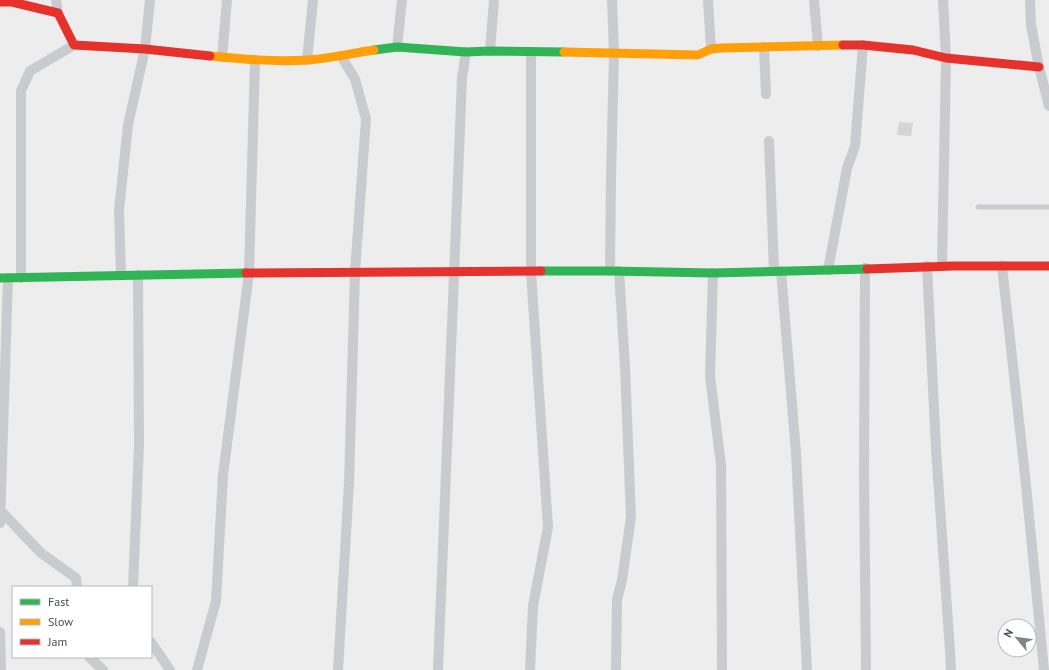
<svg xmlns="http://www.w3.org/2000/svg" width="1049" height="670" font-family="'PT Sans',sans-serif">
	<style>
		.building { fill: #d5d5d7 }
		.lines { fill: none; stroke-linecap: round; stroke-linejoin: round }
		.lane { stroke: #c9cbce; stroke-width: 5 }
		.street { stroke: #c9cbce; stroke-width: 10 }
		.fast { stroke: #30b455; stroke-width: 9 }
		.slow { stroke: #ff9f0a; stroke-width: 9 }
		.jam { stroke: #e5322d; stroke-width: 9 }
	</style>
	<rect width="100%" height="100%" fill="#ededed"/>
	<path class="building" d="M899,122L913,123L911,136L897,135Z"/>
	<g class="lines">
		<path class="lane" d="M978,207H1049"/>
		<path class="street" d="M56,0L58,13
			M708,0L711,49
			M814,0L818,46
			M1030,0L1031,25L1039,67L1049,106
			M397,47L402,0
			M764,47L766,94
			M490,51L494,0
			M222,57L227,0
			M307,60L313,0
			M769,141L774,271
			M927,266L936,449L950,651L951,670
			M942,266L946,58L943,0
			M1002,266L1026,485L1044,670
			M865,268L864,474L866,670
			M828,270L847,168L855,146L863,45
			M610,271L611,179L614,53L612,0
			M781,271L796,453L807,670
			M713,273L710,376L721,465L722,670
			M121,275L119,210L128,125L145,49L150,0
			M21,278V91L30,71L74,45
			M0,510L41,553L76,578L77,587
			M0,523L8,278
			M133,587L139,444L138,275
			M0,632L1,670
			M151,642L170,670
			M89,657L103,670
			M197,670L216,601L223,475L249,273L255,60
			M338,670L349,483L355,272L366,119L355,79L341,56
			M438,670L462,78L466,52
			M530,670L533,606L548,527L531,272V52
			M616,670L617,600L622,580L631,517L625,367L619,271"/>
		<path class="fast" d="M374,50L397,47L466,52L490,51L564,52
			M541,271H610L713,273L867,269
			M0,278L246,273"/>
		<path class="slow" d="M564,52L698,55L711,49L721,48L843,45
			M210,56C242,59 274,62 307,60C329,59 352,53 374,50"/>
		<path class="jam" d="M0,2H12L58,13L74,45L145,49L210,56
			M843,45H863L913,50L946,58L1039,67
			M867,269L953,266H1049
			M246,273L541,271"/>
	</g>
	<rect x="12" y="586" width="140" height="72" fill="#ffffff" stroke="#b5b8bc"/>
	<rect x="20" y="599" width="20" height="6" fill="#30b455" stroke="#b5b8bc"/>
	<text x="48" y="606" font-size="12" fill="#464d57">Fast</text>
	<rect x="20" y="619" width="20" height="6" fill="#ff9f0a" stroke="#b5b8bc"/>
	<text x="48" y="626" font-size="12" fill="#464d57">Slow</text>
	<rect x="20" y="639" width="20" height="6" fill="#e5322d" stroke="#b5b8bc"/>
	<text x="48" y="646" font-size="12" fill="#464d57">Jam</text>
	<g transform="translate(1017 638) rotate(299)"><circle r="19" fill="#ffffff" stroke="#b5b8bc"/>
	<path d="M0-3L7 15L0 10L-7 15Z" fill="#80858c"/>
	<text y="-6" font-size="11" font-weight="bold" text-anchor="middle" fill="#464d57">N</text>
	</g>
</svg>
